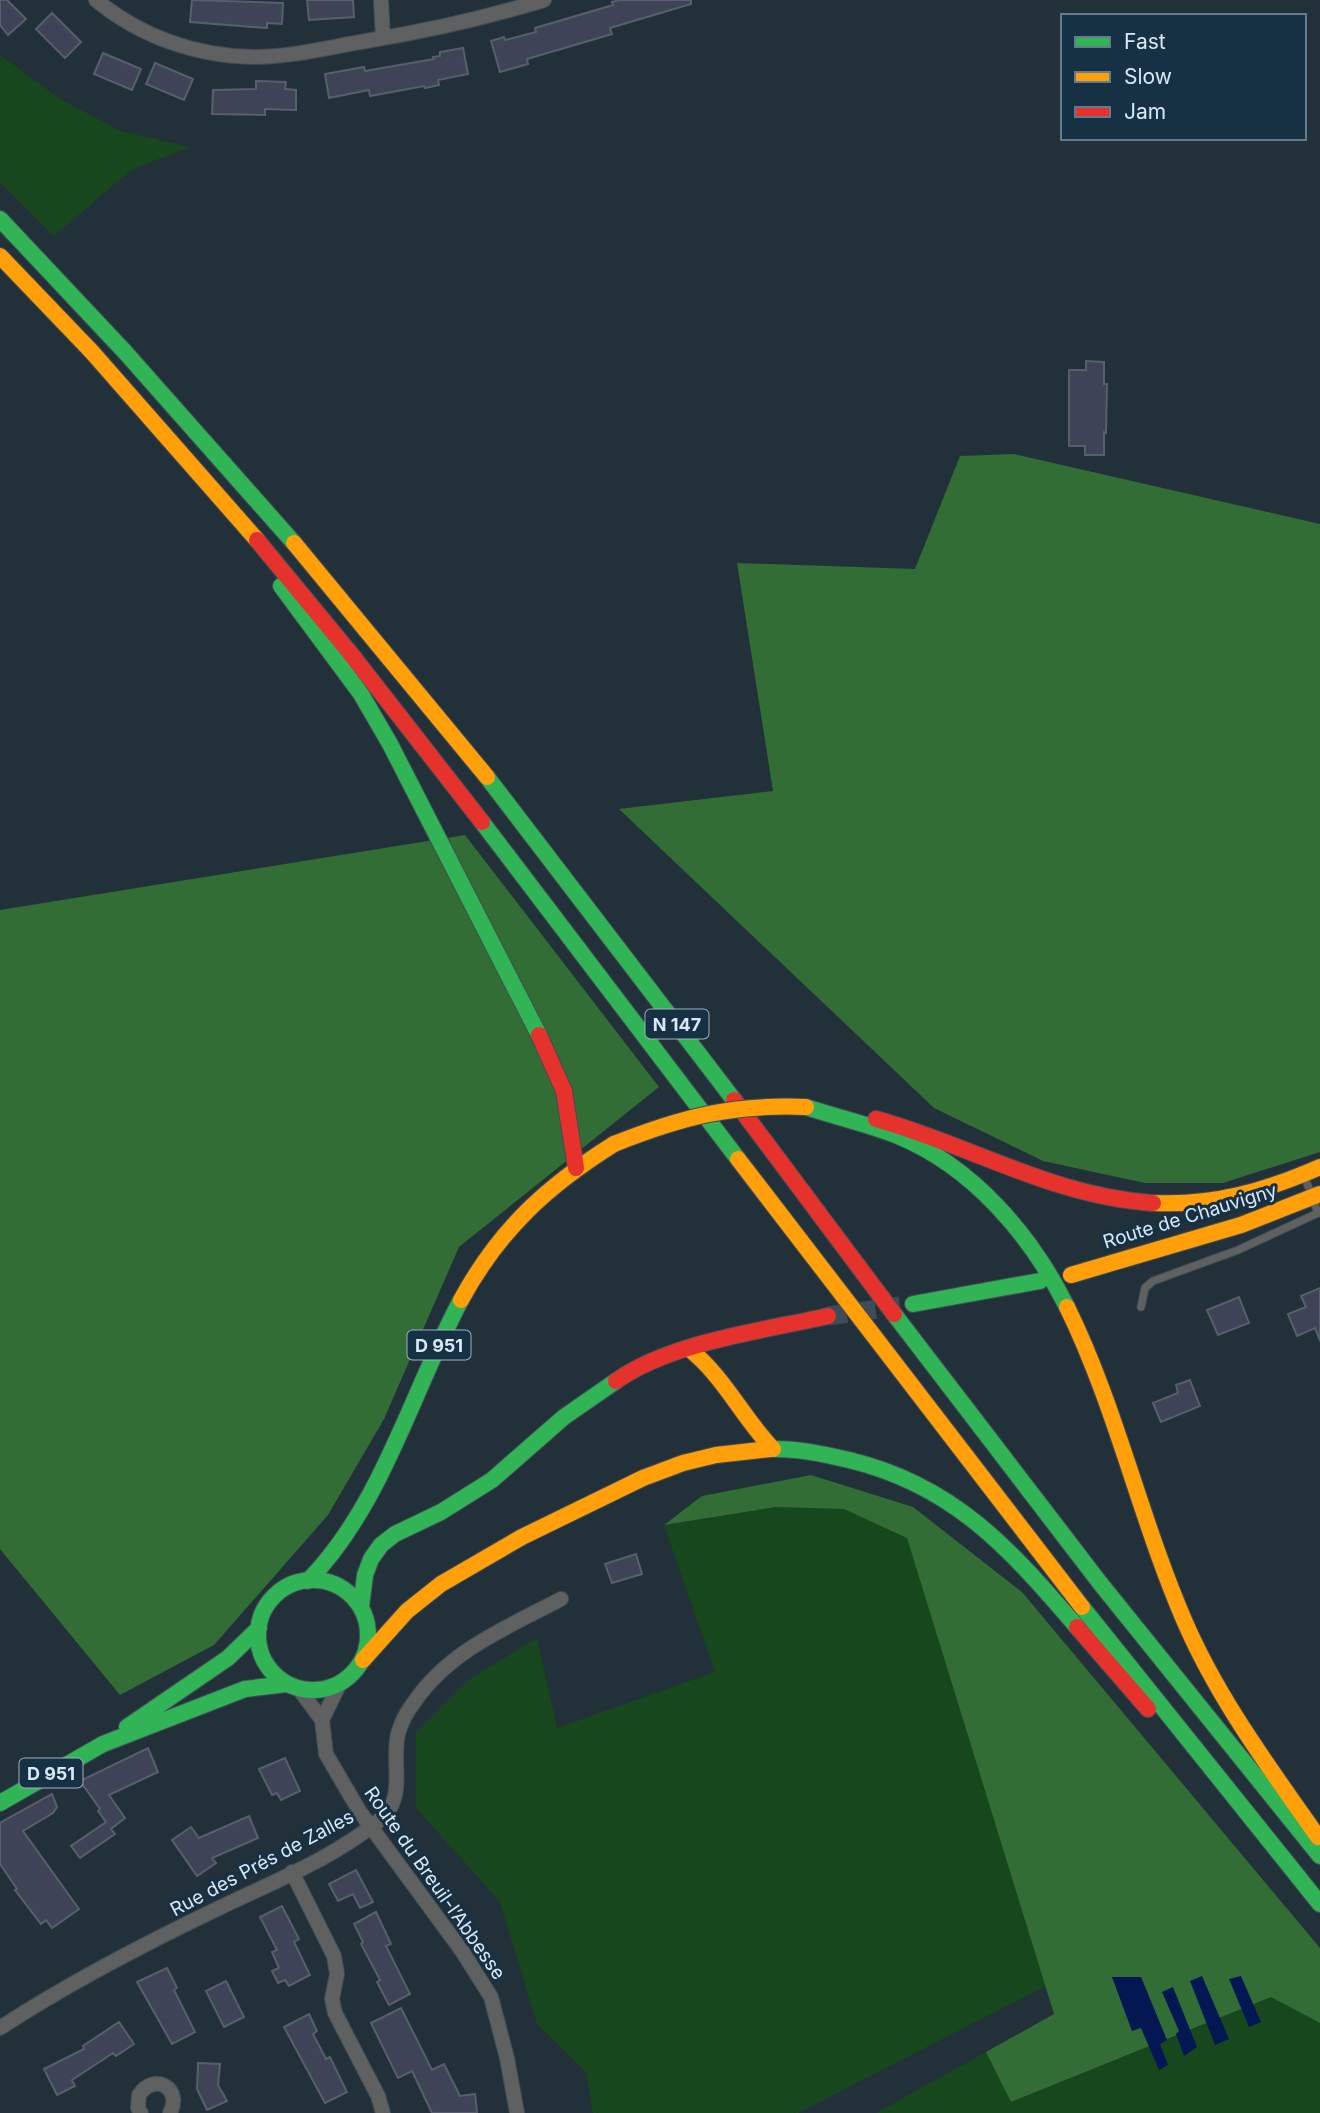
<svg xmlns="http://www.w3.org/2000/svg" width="1320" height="2113" font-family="Inter,sans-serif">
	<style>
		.green { fill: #17471c }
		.forest { fill: #326d35 }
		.water { fill: #031753 }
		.building { fill: #3e4357; stroke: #595f6a; stroke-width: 2 }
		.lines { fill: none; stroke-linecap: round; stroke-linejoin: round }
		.secondary-tunnel { stroke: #3d4c56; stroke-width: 19; stroke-dasharray: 19 10; stroke-linecap: butt }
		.lane-casing { stroke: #414d55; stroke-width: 9 }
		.street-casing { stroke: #414d55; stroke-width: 16 }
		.fast-casing { stroke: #414d55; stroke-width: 18 }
		.slow-casing { stroke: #414d55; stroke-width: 18 }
		.jam-casing { stroke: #414d55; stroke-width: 18 }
		.lane { stroke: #5e615f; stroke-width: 7 }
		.street { stroke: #5e615f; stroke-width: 14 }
		.fast { stroke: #30b455; stroke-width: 16 }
		.slow { stroke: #ff9f0a; stroke-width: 16 }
		.jam { stroke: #e5322d; stroke-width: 16 }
		.slow-bridge-casing { stroke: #414d55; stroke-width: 18; stroke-linecap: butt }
		.slow-bridge { stroke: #ff9f0a; stroke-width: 16 }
		.labels { text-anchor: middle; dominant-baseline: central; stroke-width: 6; stroke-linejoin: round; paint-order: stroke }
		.shield { fill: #173144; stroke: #9fb1bf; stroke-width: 2 }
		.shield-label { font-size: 18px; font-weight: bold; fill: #d9e8f4 }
		.street-label { font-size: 19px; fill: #d9e8f4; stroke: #173144 }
	</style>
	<rect width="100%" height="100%" fill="#22303a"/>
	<path class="green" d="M0,55L60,99L121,131L189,147L131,170L54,236L0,182Z
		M776,1507L844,1509L907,1537L1046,1986L798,2113H593L586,2072L537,2024L500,1902L416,1808V1733L470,1679L537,1638L557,1728L715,1672L664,1525Z
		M1271,1997L1320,2023V2113H876L986,2052L1012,2102Z"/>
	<path class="forest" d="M1014,454L1320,524V1152L1223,1183H1145L1043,1161L934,1108L619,809L773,791L737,563L915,569L960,456Z
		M465,835L659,1087L459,1247L384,1419L328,1515L214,1645L120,1695L0,1549V910Z
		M811,1475L913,1507L1022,1592L1320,1948V2023L1271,1997L1011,2102L986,2052L1054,2014L907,1538L844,1509L776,1507L664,1525L702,1496Z"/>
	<path class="water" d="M1202,1976L1229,2039L1215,2045L1190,1981Z
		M1241,1976L1261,2022L1249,2027L1229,1979Z
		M1112,1977H1141L1167,2040L1160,2044L1168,2065L1159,2070L1141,2028L1132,2031Z
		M1173,1987L1197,2047L1184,2056L1176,2034L1179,2031L1162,1992Z"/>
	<path class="building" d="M0,0H7L26,19L8,35L0,25Z
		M192,0L283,3L282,24L267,23V28L190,22Z
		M307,0H353L354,17L309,20Z
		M620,0H691V4L610,28L612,34L527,59L528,64L500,72L491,41L504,37L505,40L536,32L535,28L613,5L612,2Z
		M52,13L81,42L65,58L36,29Z
		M463,48L468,74L438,80L439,85L425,88L424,86L370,96L369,90L329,98L325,74L364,67L365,71L434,59L433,57L440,56V52Z
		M103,53L141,69L132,90L94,74Z
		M155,63L193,79L184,100L146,84Z
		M256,81L286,82L285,89L296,90V110L265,109V115L212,114L213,90L256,89Z
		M1086,361L1104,362V384H1107L1106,433L1104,432V455H1085V446H1069V370H1086Z
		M1320,1288V1341L1315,1328L1297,1336L1288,1314L1306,1307L1301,1296Z
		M1239,1297L1249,1323L1218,1335L1207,1310Z
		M1190,1380L1200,1406L1161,1422L1153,1403L1178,1393L1176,1385Z
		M636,1554L642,1574L612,1583L605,1564Z
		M148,1748L158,1772L109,1795L125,1818L111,1829L115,1834L80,1858L71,1846L106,1822L98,1811L100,1809L80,1781Z
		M285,1758L300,1791L281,1800L277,1793L272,1795L259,1769Z
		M52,1794L57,1807L53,1813L23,1831L79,1909L52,1928L46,1920L41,1924L15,1890L17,1889L0,1864V1823Z
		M249,1816L258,1838L212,1858L216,1863L197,1876L172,1840L191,1827L199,1838Z
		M356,1870L373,1902L360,1908L353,1894L338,1901L329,1884Z
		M282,1906L299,1939L294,1942L310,1975L289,1986L285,1980L278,1983L272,1971L279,1968L272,1952L277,1950L260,1917Z
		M376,1912L391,1944L386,1946L410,1994L389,2005L377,1982L380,1980L361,1944L363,1942L354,1924Z
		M167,1968L177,1988L174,1990L195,2032L172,2044L137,1982Z
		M226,1981L244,2017L224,2027L206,1991Z
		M401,2008L432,2070L444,2064L460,2096L475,2094L477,2113H432L412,2071L398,2078L371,2023Z
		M309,2014L317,2031L313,2034L326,2059L330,2057L347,2092L325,2103L284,2027Z
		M119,2022L134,2044L116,2056L113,2053L72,2080L75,2086L57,2095L44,2069L84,2049L83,2046Z
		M198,2063L220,2064L218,2085L227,2101L207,2110L197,2089Z"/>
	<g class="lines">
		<path class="secondary-tunnel" d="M828,1316L900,1306"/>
		<defs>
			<path id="lane" d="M1304,1175L1318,1213H1320
				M1141,1307L1145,1288L1153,1281L1238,1250L1318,1213"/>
			<path id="street" d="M96,0C141,37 196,56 254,57C291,57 330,47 366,41C427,31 485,18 544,0
				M381,0L383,38
				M340,1683L322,1720L326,1754L360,1812L462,1951L491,1997L507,2058L517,2113
				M299,1689L322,1720
				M292,1872L334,1956L337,1974L332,1999L335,2013L378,2096L383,2113
				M0,2028C70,1982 144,1944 219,1908C273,1882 334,1858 381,1819C407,1797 391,1763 398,1734C401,1722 408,1710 415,1701C450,1650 508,1627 561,1599
				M141,2113L138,2108L139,2095C154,2072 183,2088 170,2113"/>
			<path id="fast" d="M0,219L125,352L294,543
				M281,586L361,694L390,744L539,1035
				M487,777L734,1100
				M482,822L738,1159
				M806,1107C836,1117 868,1124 898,1136C973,1167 1031,1235 1067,1307
				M913,1304L1040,1281
				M894,1314L1100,1583L1320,1856
				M770,1449C796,1448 823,1454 849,1460C954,1485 1010,1549 1077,1627
				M258 1635a55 55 0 1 1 110 0a55 55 0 1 1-110 0Z
				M308,1581C383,1504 411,1393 461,1300
				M361,1607L365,1575L371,1559L381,1545L395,1534L441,1512L492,1480L564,1417L616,1381
				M1082,1607L1320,1904
				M127,1727L228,1658L259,1628
				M0,1803L103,1744L245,1689L287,1684"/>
			<path id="slow" d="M0,256L92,352L257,540
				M294,543L487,777
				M738,1159L1082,1607
				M1153,1203C1214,1206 1265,1191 1320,1167
				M1071,1275L1241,1225L1320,1194
				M461,1300C499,1230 547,1186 614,1144
				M1067,1307C1116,1407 1140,1518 1184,1620C1218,1699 1269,1767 1318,1837
				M688,1348C724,1376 742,1417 773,1449
				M363,1660L407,1611L441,1584L522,1537L643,1478L683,1463L716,1455L770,1449"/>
			<path id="jam" d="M257,540L351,654L482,822
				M539,1035L564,1091L576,1168
				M734,1100L894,1314
				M876,1119C970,1145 1054,1197 1153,1203
				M616,1381C671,1342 762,1331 828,1316
				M1077,1627L1148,1709"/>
		</defs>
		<use href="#lane" class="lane-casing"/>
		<use href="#street" class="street-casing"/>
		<use href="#fast" class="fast-casing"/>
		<use href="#slow" class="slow-casing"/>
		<use href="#jam" class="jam-casing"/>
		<use href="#lane" class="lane"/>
		<use href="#street" class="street"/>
		<use href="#fast" class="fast"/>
		<use href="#slow" class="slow"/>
		<use href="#jam" class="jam"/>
		<defs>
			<path id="slow-bridge" d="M614,1144C682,1117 732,1104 806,1107"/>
		</defs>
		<use href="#slow-bridge" class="slow-bridge-casing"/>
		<use href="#slow-bridge" class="slow-bridge"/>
	</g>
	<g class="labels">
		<g class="shield">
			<rect x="645.5" y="1009.5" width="63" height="29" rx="5"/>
			<rect x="407.5" y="1330.5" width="63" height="29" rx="5"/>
			<rect x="19.5" y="1758.5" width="63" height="29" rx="5"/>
		</g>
		<g class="shield-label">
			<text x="677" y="1024">N 147</text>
			<text x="439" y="1345">D 951</text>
			<text x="51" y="1773">D 951</text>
		</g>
		<g class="street-label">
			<text transform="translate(1190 1216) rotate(-17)">Route de Chauvigny</text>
			<text transform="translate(262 1863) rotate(-28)">Rue des Prés de Zalles</text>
			<text transform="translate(435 1883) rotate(55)">Route du Breuil-l’Abbesse</text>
		</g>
	</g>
	<rect x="1061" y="14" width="245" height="126" fill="#173144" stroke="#657a8a" stroke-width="2"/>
	<rect x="1075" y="37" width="35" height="10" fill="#30b455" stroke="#657a8a" stroke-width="2"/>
	<text x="1124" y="49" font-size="21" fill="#d9e8f4">Fast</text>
	<rect x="1075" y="72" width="35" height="10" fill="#ff9f0a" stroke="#657a8a" stroke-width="2"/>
	<text x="1124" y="84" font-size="21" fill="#d9e8f4">Slow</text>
	<rect x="1075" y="107" width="35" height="10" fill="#e5322d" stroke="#657a8a" stroke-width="2"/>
	<text x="1124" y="119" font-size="21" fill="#d9e8f4">Jam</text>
</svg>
